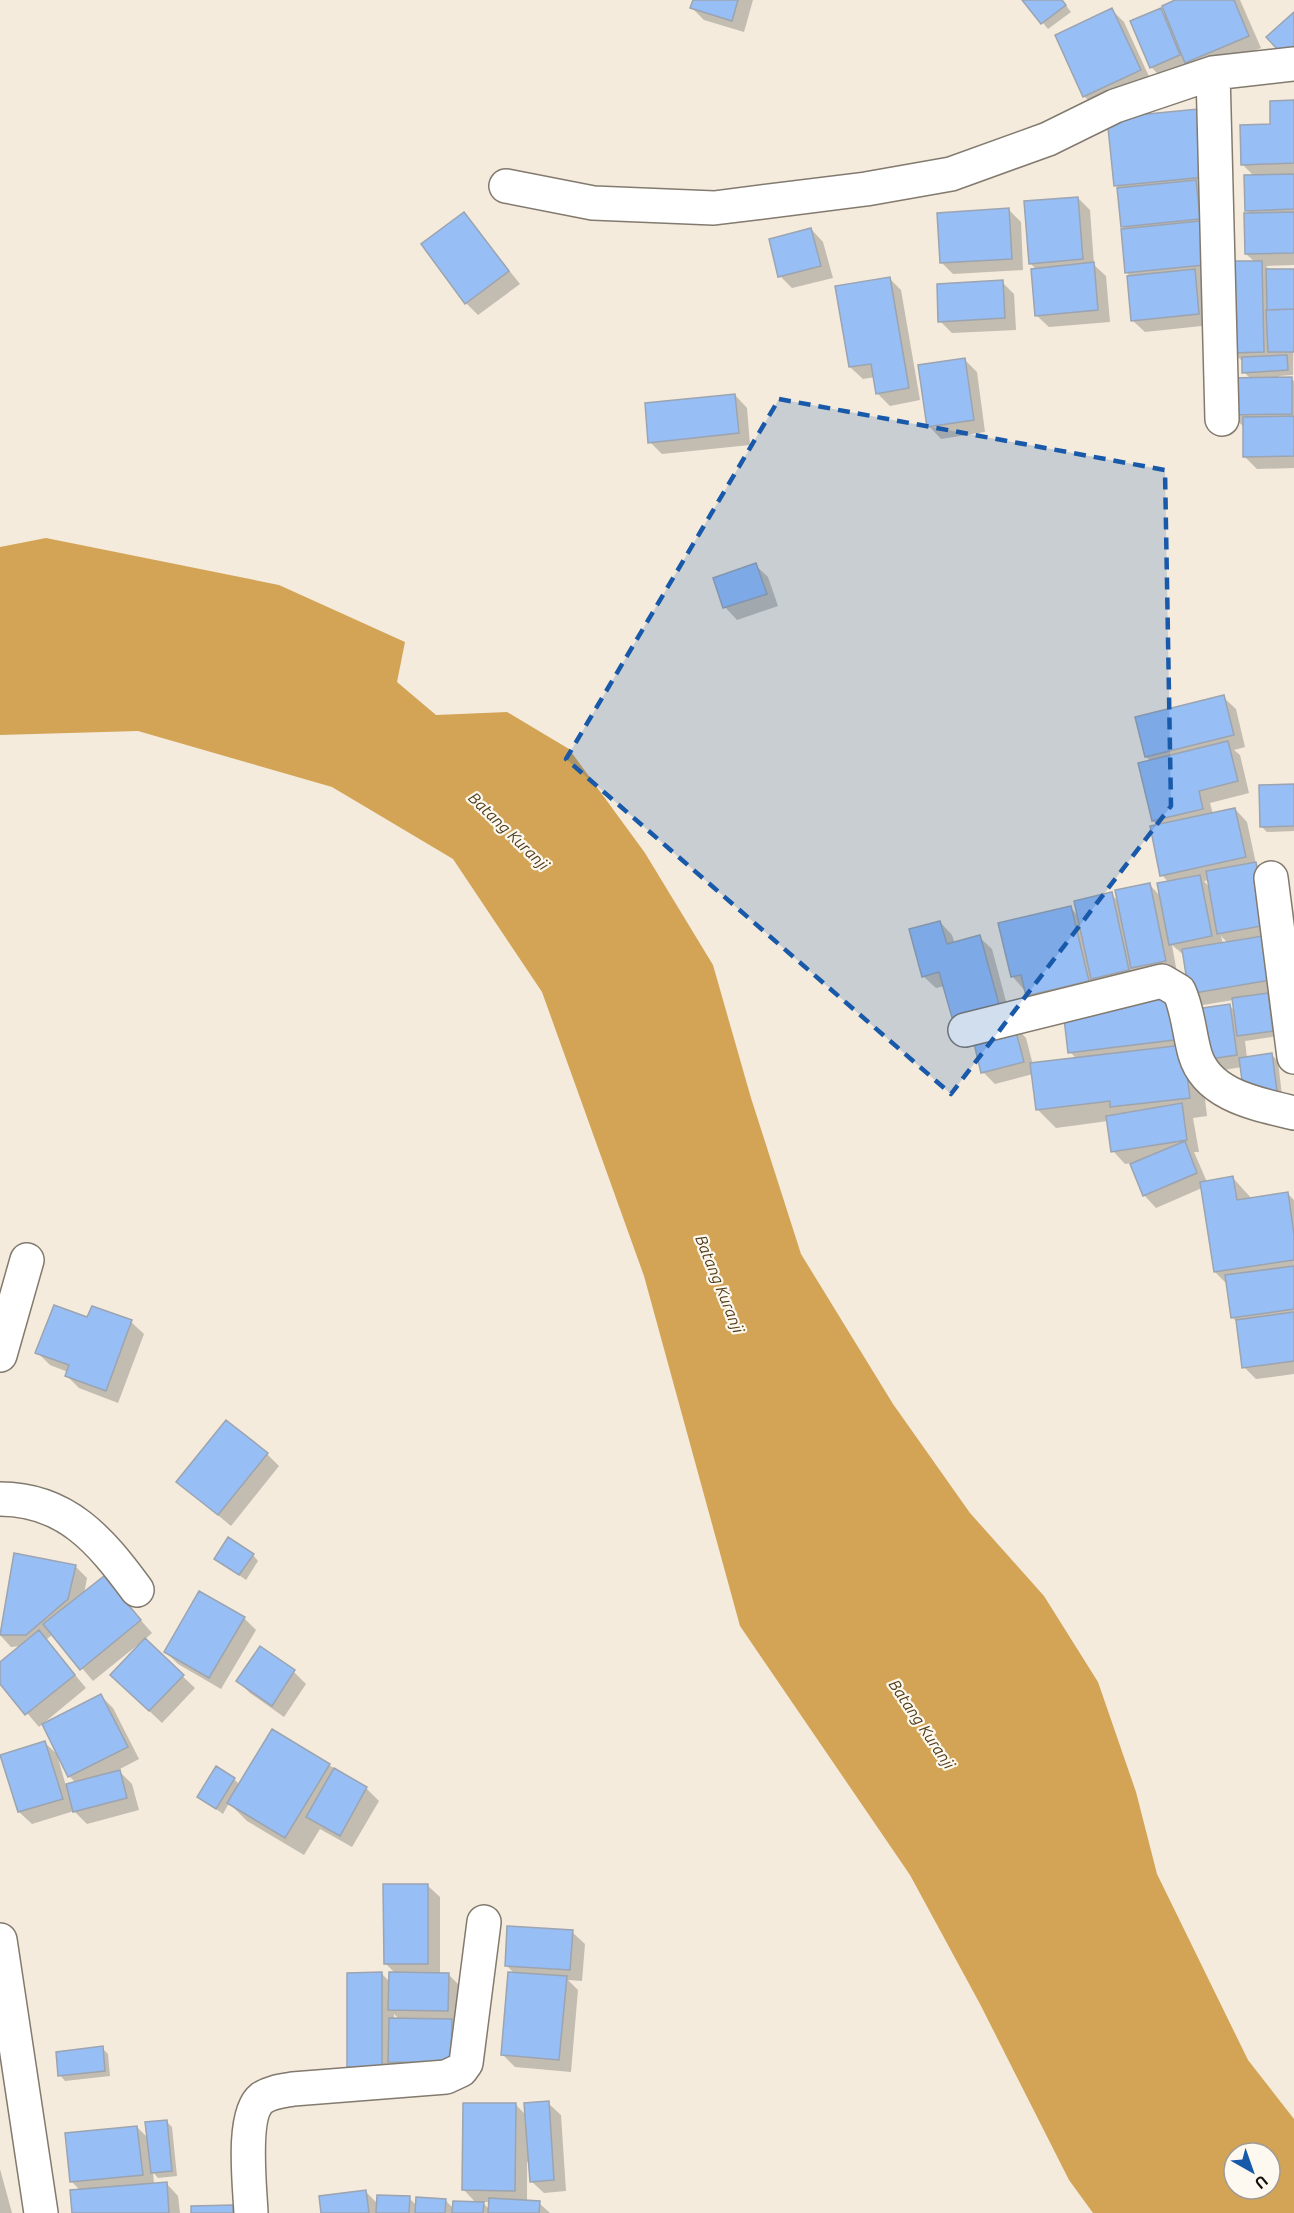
<svg xmlns="http://www.w3.org/2000/svg" width="1294" height="2213" font-family="Ubuntu,sans-serif">
	<style>
		.water { fill: #d3a456; fill-rule: evenodd }
		.shadow { fill: #0003; fill-rule: evenodd }
		.building { fill: #97bef5; stroke: #9ba4b0; stroke-width: 1.5 }
		.lines { fill: none; stroke-linecap: round; stroke-linejoin: round }
		.street-casing { stroke: #827a6e; stroke-width: 36 }
		.street { stroke: #fff; stroke-width: 33 }
		.marked { fill: #1859aa; fill-opacity: 0.2; stroke: #1859aa; stroke-width: 4.5; stroke-dasharray: 12 8; stroke-linejoin: round }
		.labels { text-anchor: middle; dominant-baseline: central; stroke-width: 4.5; stroke-linejoin: round; paint-order: stroke }
		.water-label { font-size: 16px; font-style: italic; fill: #503c1a; stroke: #fef9f0 }
	</style>
	<rect width="100%" height="100%" fill="#f4ebdd"/>
	<path class="water" d="M46,538L279,585L405,642L397,682L436,715L507,712L569,749L645,853L713,965L751,1098L801,1254L893,1404L970,1513L1044,1596L1098,1682L1136,1792L1157,1874L1248,2060L1294,2119V2213H1093L1069,2180L980,2004L910,1875L740,1626L644,1276L542,992L453,859L332,787L138,731L0,735V547ZM1234,2153H1270V2189H1234Z"/>
	<path class="shadow" d="M694,0H753L744,32L704,20L692,8Z
		M1024,0H1062L1071,12L1048,29Z
		M1179,0H1240L1261,48L1199,74L1163,79L1151,67L1160,10L1168,18Z
		M1112,10L1124,22L1152,83L1097,109L1084,96Z
		M1294,102V265L1266,266L1270,271L1294,270L1293,375L1279,376V378H1291L1294,381V468L1257,469L1245,457L1244,427L1230,414L1251,379L1244,372L1243,362L1234,353L1255,262L1246,254L1252,215L1247,210L1254,176L1242,164L1272,125Z
		M1198,111L1211,325L1145,332L1132,320L1131,277L1126,272V230L1122,226L1119,189L1115,185Z
		M1078,198L1090,210L1094,265L1106,276L1110,322L1049,327L1036,315L1037,270L1030,263Z
		M1009,210L1021,222L1023,270L953,274L941,262Z
		M464,214L520,284L478,315L466,303Z
		M811,229L823,242L833,278L792,288L780,276Z
		M889,278L901,290L920,400L890,406L877,393L875,377L863,379L850,367Z
		M1002,282L1014,294L1016,330L952,333L940,321Z
		M965,360L977,372L985,432L941,439L929,426Z
		M735,395L747,408L750,445L662,454L650,442Z
		M755,565L768,577L778,606L737,620L725,607Z
		M1223,697L1236,709L1245,747L1234,750L1240,755L1249,793L1210,803L1213,814L1235,809L1247,822L1256,864L1268,876L1288,991L1267,994L1273,1001L1278,1036L1245,1041L1247,1058L1272,1055L1278,1061L1282,1096L1252,1101L1242,1067L1217,1071L1204,1059L1229,1005L1235,1011L1233,1000L1203,1005L1191,993L1185,956L1172,945L1177,973L1040,1008L1013,977L1070,907L1078,916L1111,894L1119,902L1149,884L1161,897L1169,883L1162,875L1158,826L1153,821L1151,761L1146,757ZM1209,880L1210,888L1204,881ZM1221,936L1228,943L1223,944Z
		M1294,787V831L1267,832L1261,826Z
		M940,922L952,935L955,944L979,937L992,949L1011,1020L945,986L936,988L923,976Z
		M1169,999L1201,1065L1207,1116L1193,1118L1199,1152H1194L1207,1182L1233,1178L1252,1199L1287,1193L1294,1200V1374L1256,1379L1244,1367L1238,1323L1232,1317L1227,1284L1215,1272L1202,1188L1156,1208L1144,1195L1131,1163L1125,1164L1113,1151L1108,1121L1056,1128L1037,1109L1033,1074L995,1084L983,1072L1014,1025L1026,1038L1033,1065L1077,1059L1070,1052Z
		M93,1307L131,1322L144,1334L118,1403L79,1388L67,1376L68,1372L50,1365L37,1352L88,1319Z
		M267,1454L279,1466L231,1526L178,1482Z
		M16,1554L75,1566L87,1578L84,1594L104,1578L152,1633L144,1640L195,1688L162,1723L124,1687L140,1643L93,1681L53,1634L46,1640L86,1688L39,1727L0,1681V1664L21,1646L11,1647L0,1635Z
		M253,1555L258,1561L246,1580L216,1559Z
		M244,1618L256,1630L221,1689L178,1664L166,1652Z
		M260,1648L294,1672L306,1684L284,1717L250,1693L238,1681Z
		M101,1696L113,1708L139,1759L118,1770L132,1784L139,1810L87,1824L74,1811L32,1824L19,1812L45,1743L59,1756ZM58,1758H60L69,1776L76,1783L66,1786Z
		M329,1765L366,1788L379,1801L352,1847L320,1829L304,1855L247,1821L229,1803L223,1814L199,1797L234,1779L240,1785Z
		M427,1885L440,1897V1974H448L461,1987L459,2023H453L464,2033L463,2074L361,2079L348,2066L382,1974L390,1982L395,1973L385,1963ZM394,2014L400,2020H394Z
		M572,1932L585,1944L582,1981L568,1980L578,1990L571,2072L515,2067L502,2054L515,1974L506,1965Z
		M102,2048L108,2054L110,2076L65,2081L60,2075Z
		M548,2103L561,2115L566,2191L544,2193L531,2181L530,2162H527V2202L539,2203L550,2213H322L366,2192L378,2204L409,2198L417,2206L446,2201L454,2209L477,2204L464,2190L516,2105L527,2116ZM482,2202H490V2210Z
		M166,2121L172,2127L177,2176L158,2178L153,2172L154,2184L166,2183L178,2196L180,2213H73L81,2191L72,2182L137,2127L149,2139Z
		M0,2169L12,2213H0Z"/>
	<path class="building" d="M693,0H738L732,21L690,8Z
		M1022,0H1062L1066,5L1041,24Z
		M1175,0H1234L1249,36L1185,63L1162,6Z
		M1112,8L1141,70L1083,97L1055,35Z
		M1161,8L1180,55L1150,68L1130,21Z
		M1294,12V60L1290,63L1266,37Z
		M1294,100V163L1241,165L1240,125L1270,124V101Z
		M1198,109L1205,177L1114,186L1107,118Z
		M1294,174V209L1245,211L1244,175Z
		M1196,180L1200,219L1121,227L1117,188Z
		M1078,197L1083,259L1029,264L1024,201Z
		M1009,208L1012,259L940,263L937,213Z
		M464,212L509,271L465,304L421,244Z
		M1294,212V253L1245,254L1244,213Z
		M1200,221L1204,265L1125,273L1121,229Z
		M811,228L821,266L778,277L769,239Z
		M1230,261H1262L1264,352L1232,353Z
		M1094,262L1098,310L1035,316L1031,269Z
		M1195,269L1199,314L1131,321L1127,276Z
		M1266,269H1294V309L1267,310Z
		M890,277L909,388L876,394L871,364L849,367L835,286Z
		M1003,280L1005,318L938,322L937,284Z
		M1294,309V352H1268L1266,310Z
		M1287,355L1288,370L1242,373V357Z
		M965,358L974,420L927,427L918,365Z
		M1292,377V414L1228,415L1227,378Z
		M735,394L739,433L648,443L645,403Z
		M1294,416V456L1243,457V417Z
		M756,563L767,594L723,608L713,578Z
		M1224,695L1234,735L1145,757L1135,717Z
		M1228,741L1238,781L1199,791L1203,809L1152,821L1138,763Z
		M1294,784V826L1260,827L1259,785Z
		M1235,808L1246,857L1160,876L1150,826Z
		M1256,862L1267,925L1217,934L1206,871Z
		M1200,875L1212,936L1169,945L1157,883Z
		M1150,883L1166,961L1131,968L1115,890Z
		M1112,892L1129,970L1091,979L1074,901Z
		M1071,906L1089,981L1026,996L1021,975L1011,977L998,923Z
		M940,921L947,944L980,935L1000,1008L953,1021L939,972L922,977L909,929Z
		M1269,935L1276,979L1189,994L1182,949Z
		M1268,993L1273,1031L1237,1036L1232,998Z
		M1169,997L1174,1040L1068,1053L1063,1010Z
		M1230,1004L1237,1055L1203,1060L1196,1009Z
		M1014,1024L1024,1062L981,1073L972,1035Z
		M1183,1045L1190,1098L1110,1107V1101L1036,1110L1030,1063Z
		M1272,1053L1277,1091L1244,1096L1239,1058Z
		M1182,1103L1187,1140L1111,1152L1106,1116Z
		M1185,1141L1197,1173L1143,1196L1130,1164Z
		M1233,1176L1237,1200L1288,1192L1294,1234V1260L1214,1272L1200,1182Z
		M1294,1266V1309L1231,1318L1225,1275Z
		M54,1305L87,1317L92,1306L132,1320L106,1391L65,1376L69,1365L35,1353Z
		M1294,1312V1361L1242,1368L1236,1320Z
		M226,1420L268,1453L218,1515L176,1482Z
		M228,1537L254,1554L239,1575L214,1559Z
		M14,1553L76,1565L68,1599L26,1635H0Z
		M104,1576L141,1620L80,1670L43,1624Z
		M199,1591L245,1617L209,1678L164,1652Z
		M39,1630L75,1675L25,1715L0,1684V1662Z
		M145,1638L184,1675L149,1711L110,1675Z
		M260,1646L295,1670L272,1706L236,1681Z
		M101,1694L128,1747L68,1777L42,1724Z
		M272,1729L330,1764L285,1838L227,1803Z
		M45,1741L63,1799L18,1812L0,1755Z
		M216,1766L235,1778L216,1809L197,1797Z
		M334,1768L367,1787L340,1836L306,1817Z
		M120,1770L127,1798L73,1812L66,1784Z
		M383,1884H428V1964H384Z
		M507,1926L573,1930L570,1970L505,1966Z
		M382,1972V2067H347V1973Z
		M389,1972L449,1973L448,2011L388,2010Z
		M508,1972L567,1976L559,2060L501,2055Z
		M389,2018L452,2019L451,2063L388,2062Z
		M103,2046L105,2071L58,2076L56,2052Z
		M549,2101L554,2180L530,2182L524,2103Z
		M463,2103H516L515,2191L462,2190Z
		M167,2120L172,2171L151,2173L145,2122Z
		M137,2126L143,2175L70,2182L65,2133Z
		M167,2182L169,2213H72L70,2190Z
		M366,2190L369,2213H321L319,2196Z
		M377,2195L410,2196L409,2213H376Z
		M416,2197L446,2199L445,2213H415Z
		M489,2198L540,2201L539,2213H488Z
		M453,2201L484,2202L483,2213H452Z
		M233,2205V2213H191V2206Z"/>
	<g class="lines">
		<defs>
			<path id="street" d="M1213,73L1222,419
				M506,186L593,203L714,208L866,189L951,174L1048,139L1115,106L1213,73L1294,64
				M1271,878L1294,1057
				M965,1030L1162,981L1179,991C1188,1010 1189,1033 1195,1054C1207,1096 1258,1104 1294,1113
				M0,1355L27,1260
				M0,1499C66,1499 101,1541 137,1590
				M0,1940L41,2213
				M251,2213C250,2188 241,2114 262,2098C271,2092 283,2091 293,2089L446,2077L461,2070L466,2063L484,1922"/>
		</defs>
		<use href="#street" class="street-casing"/>
		<use href="#street" class="street"/>
	</g>
	<path class="marked" d="M779,399L1165,470L1171,806L951,1094L566,759Z"/>
	<g class="labels">
		<g class="water-label">
			<text transform="translate(509 831) rotate(44)">Batang Kuranji</text>
			<text transform="translate(720 1284) rotate(68)">Batang Kuranji</text>
			<text transform="translate(922 1724) rotate(56)">Batang Kuranji</text>
		</g>
	</g>
	<g transform="translate(1252 2171) rotate(140)"><circle r="28" fill="#fef9f0" stroke="#a09b94" stroke-width="1.5"/>
	<path d="M0-4.5L10 22L0 15L-10 22Z" fill="#1859aa"/>
	<text y="-9" font-size="16" font-weight="bold" text-anchor="middle" fill="#120f0b">U</text>
	</g>
</svg>
